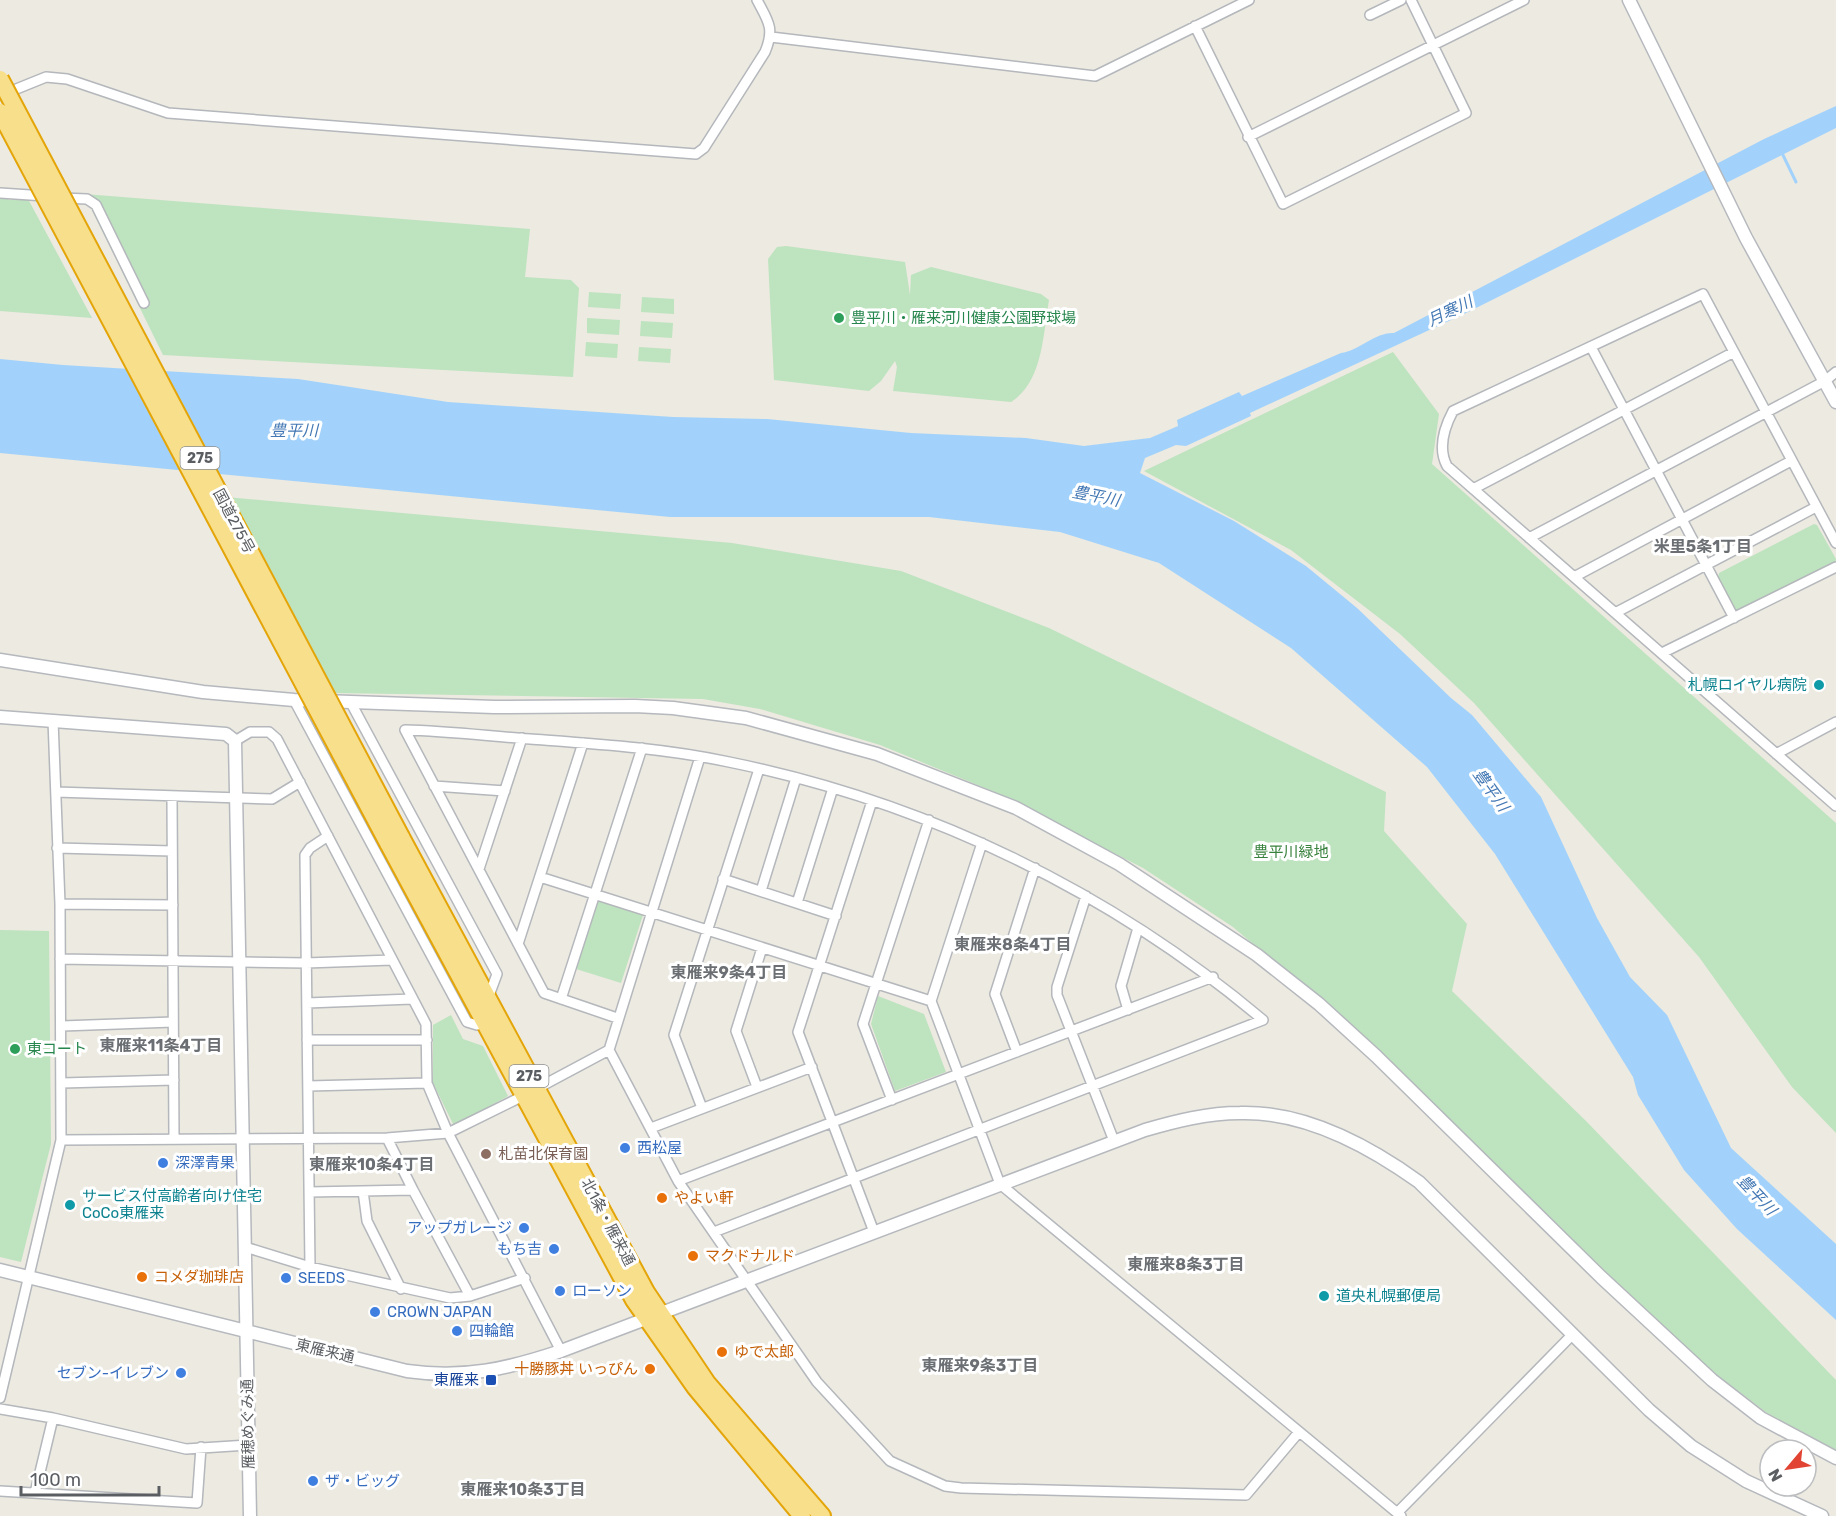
<svg xmlns="http://www.w3.org/2000/svg" width="1836" height="1516" font-family="Rubik,'Noto Sans JP',sans-serif">
	<style>
		.green { fill: #bee3bf }
		.water { fill: #a2d2fb }
		.lines { fill: none; stroke-linecap: round; stroke-linejoin: round }
		.stream { stroke: #a2d2fb; stroke-width: 3 }
		.street-casing { stroke: #b4b7bb; stroke-width: 12 }
		.secondary-casing { stroke: #b5b8bd; stroke-width: 15 }
		.highway-casing { stroke: #e4a509; stroke-width: 20 }
		.street { stroke: #fff; stroke-width: 9 }
		.secondary { stroke: #fff; stroke-width: 12 }
		.highway { stroke: #f8df8c; stroke-width: 16 }
		.highway-bridge-casing { stroke: #e4a509; stroke-width: 20; stroke-linecap: butt }
		.highway-bridge { stroke: #f8df8c; stroke-width: 16 }
		.leisure-dot { fill: #2e9e5b; stroke: #fff; stroke-width: 2 }
		.culture-dot { fill: #0f9aa8; stroke: #fff; stroke-width: 2 }
		.shop-dot { fill: #3f7fe0; stroke: #fff; stroke-width: 2 }
		.education-dot { fill: #8d6e63; stroke: #fff; stroke-width: 2 }
		.food-dot { fill: #e8710a; stroke: #fff; stroke-width: 2 }
		.transit-dot { fill: #1a4fb4; stroke: #fff; stroke-width: 2 }
		.labels { text-anchor: middle; dominant-baseline: central; stroke-width: 6; stroke-linejoin: round; paint-order: stroke }
		.shield { fill: #fff; stroke: #8c8e90; stroke-width: 1.5 }
		.shield-label { font-size: 14px; font-weight: bold; fill: #5a5d61 }
		.leisure-label { font-size: 15px; fill: #27864d; stroke: #fff; text-anchor: start }
		.street-label { font-size: 15px; fill: #5a5d61; stroke: #fff }
		.culture-label { font-size: 15px; fill: #0d838f; stroke: #fff; text-anchor: start }
		.park-label { font-size: 15px; fill: #38823d; stroke: #fff }
		.shop-label { font-size: 15px; fill: #366cbe; stroke: #fff; text-anchor: start }
		.education-label { font-size: 15px; fill: #785e54; stroke: #fff; text-anchor: start }
		.food-label { font-size: 15px; fill: #c56008; stroke: #fff; text-anchor: start }
		.transit-label { font-size: 15px; fill: #164399; stroke: #fff; text-anchor: end }
		.water-label { font-size: 16px; font-style: italic; fill: #4378b4; stroke: #fff }
		.neighbourhood-label { font-size: 16px; font-weight: bold; fill: #6b6f73; stroke: #fff }
	</style>
	<rect width="100%" height="100%" fill="#eceae1"/>
	<path class="green" d="M84,194L530,229L525,277L571,280L579,288L573,377L163,355Z
		M0,196L10,200L28,199L92,318L0,311Z
		M786,246L905,262L910,295L911,275L931,267L1041,294L1049,300C1043,334 1043,382 1011,402L893,391L897,367L895,361L881,381L869,391L774,380L768,259L777,247Z
		M589,292L621,294L620,309L588,307Z
		M642,297L674,299V314L641,312Z
		M587,318L620,320L619,335L587,333Z
		M641,321L673,323L672,338L640,336Z
		M586,342L618,344L617,358L585,356Z
		M639,347L671,349L670,363L638,361Z
		M1393,352L1439,414L1432,464L1836,823V1133L1792,1087L1699,957L1474,703L1400,634L1291,550L1144,471Z
		M226,497L732,543L901,571L1049,628L1386,792L1384,831L1467,924L1452,991L1586,1121L1836,1380V1450L1767,1413L1692,1356L1383,1055L1233,927L1143,868L997,793L880,745L760,709L703,699L334,693Z
		M1814,524L1817,525L1836,559L1835,564L1735,611L1718,578L1719,573Z
		M598,900L643,915L621,983L576,969Z
		M0,930L49,931L51,1144L21,1262L0,1257Z
		M878,996L924,1014L946,1072L895,1091L871,1024Z
		M451,1015L463,1039L483,1046L508,1096L454,1126L433,1083V1025Z"/>
	<path class="water" d="M1836,106V128L1466,313L1250,413L1251,416L1186,446L1176,445L1145,458L1140,473L1234,521L1306,566L1357,608L1451,698L1472,715L1541,797L1597,918L1630,977L1667,1015L1731,1148L1836,1244V1320L1737,1229L1684,1170L1638,1095L1633,1077L1495,854L1427,767L1291,648L1159,563L1060,532L929,517H670L0,453V359L63,365L298,379L448,402L673,417L767,419L911,433L1026,438L1084,446L1150,438L1178,426L1177,420L1239,392L1242,396L1341,353C1359,351 1375,332 1394,333L1764,139Z"/>
	<g class="lines">
		<path class="stream" d="M1781,151L1796,182"/>
		<defs>
			<path id="street" d="M1370,15L1401,0
				M1195,26L1283,204L1466,113L1411,0
				M771,37L1095,76L1249,0
				M4,94L46,77L67,79L168,113L696,154L704,148L765,52C775,28 768,21 757,0
				M1248,137L1524,0
				M0,193L45,196
				M62,198L87,199L96,205L144,303
				M1591,347L1734,618
				M1473,489L1734,352
				M1529,538L1825,381L1836,372
				M1836,543L1703,294L1453,411C1444,428 1438,449 1447,466L1836,806
				M1574,577L1791,461
				M1615,613L1816,507
				M1662,653L1836,567
				M294,700L467,1022L477,1025L482,1017
				M351,703L497,974L487,1001
				M235,741L250,732H269L277,739L426,1024L427,1083L448,1133L561,1351
				M1776,754L1836,722
				M700,757L609,1050L678,1181L740,1271L817,1382L890,1461L945,1486L961,1488L1246,1495L1299,1432
				M434,786L505,791
				M56,792L272,799L300,782
				M172,798L174,1138
				M872,801L798,1032L874,1232
				M982,843L931,1001L1000,1184L1401,1516
				M57,848L172,851
				M479,869L522,738
				M540,877L931,1001
				M723,879L836,916
				M761,891L796,778
				M1086,896L1057,987V995L1114,1141
				M797,903L833,788
				M60,904L173,905
				M518,944L583,743
				M60,959L306,963L392,960
				M561,999L642,748
				M307,1003L412,999
				M1128,1010L1121,986L1138,928
				M617,1018L544,993L405,730C447,731 488,736 530,739C597,744 663,748 729,762C926,802 1110,891 1263,1020L714,1232
				M62,1026L173,1022
				M307,1040H427
				M1017,1052L995,994L1035,868
				M62,1083L174,1080
				M308,1086L427,1083
				M757,1087L736,1031L762,948
				M536,1089L609,1050
				M892,1100L863,1024L929,820
				M702,1108L674,1035L759,769
				M651,1128L812,1067
				M387,1138L413,1190
				M61,1140L387,1138L448,1133L523,1096
				M678,1181L1213,977
				M363,1191L367,1221L401,1289
				M309,1192L413,1190L470,1296
				M245,1247L310,1267L450,1298L470,1296L525,1278
				M310,1267L305,855L310,848L328,836
				M0,1398L61,1140L60,904L53,720
				M0,1409L53,1418L186,1449L248,1445
				M0,1491L197,1503L201,1447
				M35,1493L53,1418
				M1397,1513L1573,1334"/>
			<path id="secondary" d="M1629,0L1746,238L1836,402
				M0,660L203,692L294,700L494,707L635,706L673,708L746,718L877,754L1016,808L1119,864L1257,955L1319,1004L1376,1056L1601,1277L1712,1380L1761,1418L1836,1458
				M0,717L226,734L235,741L250,1516
				M0,1270L407,1371C464,1379 507,1369 561,1351L1145,1130C1176,1121 1208,1113 1240,1113C1305,1111 1369,1146 1419,1182L1649,1410L1691,1446L1746,1481L1822,1516"/>
			<path id="highway" d="M401,837L646,1292L707,1383L822,1516
				M388,843L634,1300L695,1387L802,1516"/>
		</defs>
		<use href="#street" class="street-casing"/>
		<use href="#secondary" class="secondary-casing"/>
		<use href="#highway" class="highway-casing"/>
		<use href="#street" class="street"/>
		<use href="#secondary" class="secondary"/>
		<use href="#highway" class="highway"/>
		<defs>
			<path id="highway-bridge" d="M0,79L401,837
				M0,112L388,843"/>
		</defs>
		<use href="#highway-bridge" class="highway-bridge-casing"/>
		<use href="#highway-bridge" class="highway-bridge"/>
	</g>
	<g class="leisure-dot">
		<circle cx="839" cy="318" r="6"/>
		<circle cx="15" cy="1049" r="6"/>
	</g>
	<g class="culture-dot">
		<circle cx="1819" cy="685" r="6"/>
		<circle cx="70" cy="1205" r="6"/>
		<circle cx="1324" cy="1296" r="6"/>
	</g>
	<g class="shop-dot">
		<circle cx="625" cy="1148" r="6"/>
		<circle cx="163" cy="1163" r="6"/>
		<circle cx="524" cy="1228" r="6"/>
		<circle cx="554" cy="1249" r="6"/>
		<circle cx="286" cy="1278" r="6"/>
		<circle cx="560" cy="1291" r="6"/>
		<circle cx="375" cy="1312" r="6"/>
		<circle cx="457" cy="1331" r="6"/>
		<circle cx="181" cy="1373" r="6"/>
		<circle cx="313" cy="1481" r="6"/>
	</g>
	<circle class="education-dot" cx="486" cy="1154" r="6"/>
	<g class="food-dot">
		<circle cx="662" cy="1198" r="6"/>
		<circle cx="693" cy="1256" r="6"/>
		<circle cx="142" cy="1277" r="6"/>
		<circle cx="722" cy="1352" r="6"/>
		<circle cx="650" cy="1369" r="6"/>
	</g>
	<rect class="transit-dot" x="485" y="1374" width="12" height="12" rx="3"/>
	<g class="labels">
		<g class="shield">
			<rect x="180.5" y="447" width="39" height="22" rx="4.5"/>
			<rect x="509.5" y="1065" width="39" height="22" rx="4.5"/>
		</g>
		<g class="shield-label">
			<text x="200" y="458">275</text>
			<text x="529" y="1076">275</text>
		</g>
		<g class="leisure-label">
			<text x="851" y="318">豊平川・雁来河川健康公園野球場</text>
			<text x="27" y="1049">東コート</text>
		</g>
		<g class="street-label">
			<text transform="translate(234 521) rotate(62)">国道275号</text>
			<text transform="translate(608 1222) rotate(62)">北1条・雁来通</text>
			<text transform="translate(325 1351) rotate(13)">東雁来通</text>
			<text transform="translate(248 1424) rotate(-91)">雁穂めぐみ通</text>
		</g>
		<g class="culture-label">
			<text x="1807" y="685" text-anchor="end">札幌ロイヤル病院</text>
			<text x="82" y="1196">サービス付高齢者向け住宅<tspan x="82" dy="17">CoCo東雁来</tspan></text>
			<text x="1336" y="1296">道央札幌郵便局</text>
		</g>
		<g class="park-label">
			<text x="1291" y="852">豊平川緑地</text>
		</g>
		<g class="shop-label">
			<text x="637" y="1148">西松屋</text>
			<text x="175" y="1163">深澤青果</text>
			<text x="512" y="1228" text-anchor="end">アップガレージ</text>
			<text x="542" y="1249" text-anchor="end">もち吉</text>
			<text x="298" y="1278">SEEDS</text>
			<text x="572" y="1291">ローソン</text>
			<text x="387" y="1312">CROWN JAPAN</text>
			<text x="469" y="1331">四輪館</text>
			<text x="169" y="1373" text-anchor="end">セブン-イレブン</text>
			<text x="325" y="1481">ザ・ビッグ</text>
		</g>
		<g class="education-label">
			<text x="498" y="1154">札苗北保育園</text>
		</g>
		<g class="food-label">
			<text x="674" y="1198">やよい軒</text>
			<text x="705" y="1256">マクドナルド</text>
			<text x="154" y="1277">コメダ珈琲店</text>
			<text x="734" y="1352">ゆで太郎</text>
			<text x="638" y="1369" text-anchor="end">十勝豚丼 いっぴん</text>
		</g>
		<g class="transit-label">
			<text x="479" y="1380">東雁来</text>
		</g>
		<g class="water-label">
			<text transform="translate(1450 311) rotate(-26)">月寒川</text>
			<text x="294" y="430">豊平川</text>
			<text transform="translate(1096 496) rotate(11)">豊平川</text>
			<text transform="translate(1491 790) rotate(54)">豊平川</text>
			<text transform="translate(1757 1195) rotate(47)">豊平川</text>
		</g>
		<g class="neighbourhood-label">
			<text x="1703" y="546">米里5条1丁目</text>
			<text x="1013" y="944">東雁来8条4丁目</text>
			<text x="729" y="972">東雁来9条4丁目</text>
			<text x="161" y="1045">東雁来11条4丁目</text>
			<text x="372" y="1164">東雁来10条4丁目</text>
			<text x="1186" y="1264">東雁来8条3丁目</text>
			<text x="980" y="1365">東雁来9条3丁目</text>
			<text x="523" y="1489">東雁来10条3丁目</text>
		</g>
	</g>
	<g transform="translate(1788 1468) rotate(241)"><circle r="28" fill="#ffffff" stroke="#bdbec0" stroke-width="1.5"/>
	<path d="M0-4.5L10 22L0 15L-10 22Z" fill="#e14432"/>
	<text y="-9" font-size="16" font-weight="bold" text-anchor="middle" fill="#5a5d61">N</text>
	</g>
	<path d="M21 1486v9h138v-9" fill="none" stroke="#5a5d61" stroke-width="3"/>
	<text x="30" y="1486" font-size="18" fill="#5a5d61" stroke="#ffffff" stroke-width="4.5" paint-order="stroke">100 m</text>
</svg>
